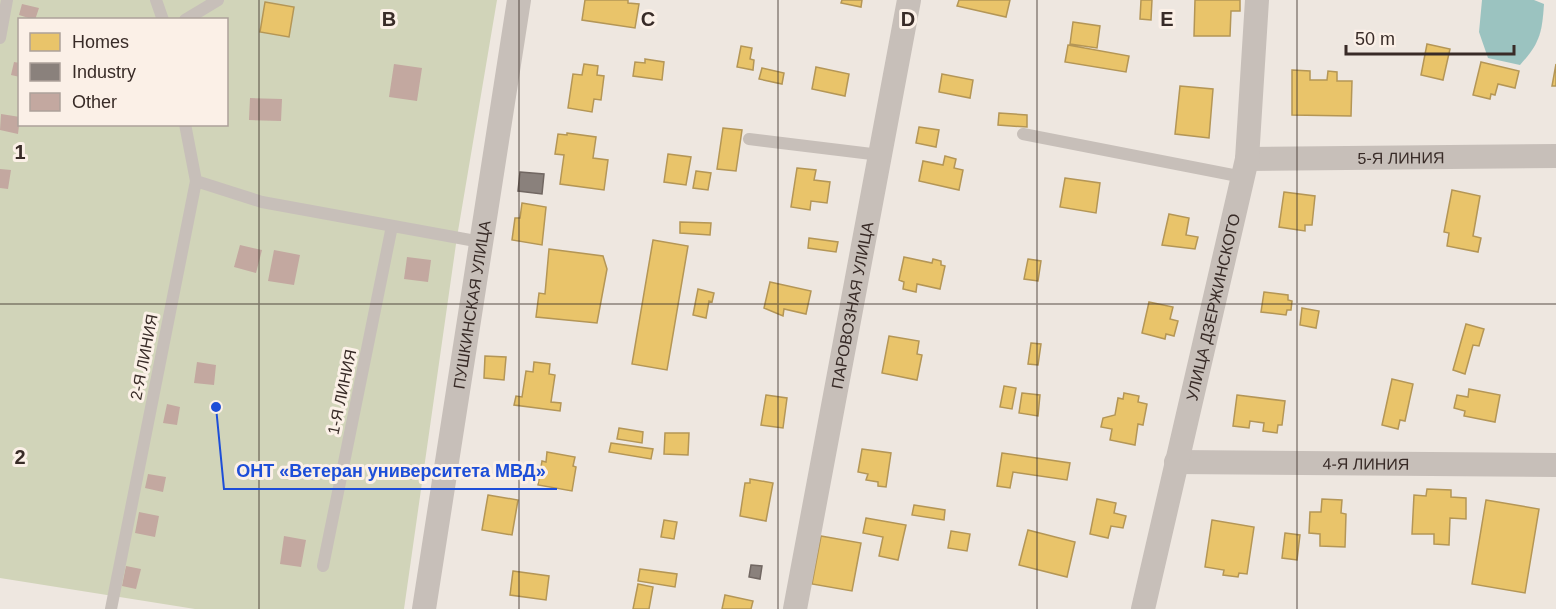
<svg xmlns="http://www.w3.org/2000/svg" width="1556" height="609" font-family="Helvetica,sans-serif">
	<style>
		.green { fill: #d1d4b9; fill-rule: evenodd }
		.water { fill: #9bc3c0 }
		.homes { fill: #e9c46a; stroke: #b49656; stroke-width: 1.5 }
		.industry { fill: #8a817c; stroke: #716762; stroke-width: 1.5 }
		.building { fill: #c3a8a0 }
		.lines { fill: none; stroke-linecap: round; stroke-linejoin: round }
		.lane { stroke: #c7bfb9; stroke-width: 12 }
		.street { stroke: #c7bfb9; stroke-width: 24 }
		.grid { fill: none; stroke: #382b27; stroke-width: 1.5; stroke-opacity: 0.55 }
		.labels { text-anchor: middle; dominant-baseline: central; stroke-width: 6; stroke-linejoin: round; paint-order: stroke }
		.street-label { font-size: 16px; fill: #382b27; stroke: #fbf0e7 }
		.grid-label { font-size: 20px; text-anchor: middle; font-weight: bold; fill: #382b27; stroke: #fbf0e7; stroke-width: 6; stroke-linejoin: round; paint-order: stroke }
		.leader { fill: none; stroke: #1d4ed8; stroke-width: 2 }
		.callout-dot { fill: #1d4ed8; stroke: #fbf0e7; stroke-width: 2 }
		.callout-label { font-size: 18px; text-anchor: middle; font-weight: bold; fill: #1d4ed8; stroke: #fbf0e7; stroke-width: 6; stroke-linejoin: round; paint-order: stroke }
	</style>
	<rect width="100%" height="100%" fill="#eee7e0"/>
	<path class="green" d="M0,0H497L457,237L404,609H195L0,578ZM20,20H226V124H20Z"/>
	<path class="water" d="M1482,0H1534L1544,4C1542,33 1540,43 1520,65L1488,58L1479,32Z"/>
	<path class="homes" d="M585,0H628V3L639,4L635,28L582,20Z
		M842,0H862L861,7L841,3Z
		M959,0H1010L1006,17L957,6Z
		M1141,0H1152L1151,20L1140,19Z
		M1195,0H1240V11H1231L1230,36H1194Z
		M265,2L294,7L289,37L260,32Z
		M1073,22L1100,26L1097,48L1070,44Z
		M1427,44L1450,49L1443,80L1421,75Z
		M1068,45L1129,56L1126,72L1065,62Z
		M741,46L752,48L750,59L754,60L753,70L737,67Z
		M645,59L664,62L662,80L633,76L635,62L645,63Z
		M1481,62L1519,71L1515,88L1498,84L1495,95L1491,94L1490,99L1473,95Z
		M584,64L598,66L597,75L604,76L601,100L594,99L592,112L568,108L573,74L582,75Z
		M1556,64V86H1552Z
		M816,67L849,74L845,96L812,89Z
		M762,68L784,73L782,84L759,79Z
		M1292,70L1310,71V80H1327L1328,71L1337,72V81H1352L1351,116L1292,115Z
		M942,74L973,80L970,98L939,92Z
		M1180,86L1213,89L1209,138L1175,134Z
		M999,113L1027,115V127L998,125Z
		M919,127L939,130L936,147L916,143Z
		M723,128L742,130L736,171L717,169Z
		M567,133L596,137L593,158L608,160L604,190L560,184L564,155L555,154L558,134L567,135Z
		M668,154L691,157L686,185L664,182Z
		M945,156L956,159L954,168L963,170L959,190L919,181L923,161L943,165Z
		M797,168L816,170L814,180L830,182L827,203L811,201L810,210L791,207Z
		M696,171L711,173L708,190L693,188Z
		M1065,178L1100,183L1096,213L1060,207Z
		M1452,190L1480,196L1473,236L1481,238L1478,252L1447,246L1449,233L1444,232Z
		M1284,192L1315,196L1312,225H1305V231L1279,227Z
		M522,203L546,207L542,245L512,240L515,218H520Z
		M1169,214L1189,218L1186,235L1198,237L1195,249L1162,245Z
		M680,222L711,223L710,235L680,233Z
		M809,238L838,242L836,252L808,248Z
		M653,240L688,246L667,370L632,364Z
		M549,249L603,256L607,269L597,323L536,317L539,293L545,294Z
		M904,257L932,263L933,259L941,261V265L945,266L940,289L917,284L916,292L903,289L904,282L899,280Z
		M1028,259L1041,261L1038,281L1024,279Z
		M770,282L811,291L806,314L784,309L783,316L764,308Z
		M698,289L714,293L712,302L709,301L706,318L693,315Z
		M1264,292L1288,295V300L1292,301L1291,310H1287L1286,315L1261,312Z
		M1149,302L1173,307L1170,319L1178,321L1174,336L1166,334L1165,339L1142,333Z
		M1302,308L1319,311L1316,328L1300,325Z
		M1466,324L1484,329L1479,346L1473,345L1465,374L1453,370Z
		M889,336L919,341L917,354L922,355L917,380L882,373Z
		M1031,343L1041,344L1038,365L1028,364Z
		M485,356L506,357L504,380L484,378Z
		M534,362L550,364L549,374L555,375L551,402L561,403L560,411L514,405L516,396L522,397L526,371L533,372Z
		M1392,379L1413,384L1405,421L1400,420L1398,429L1382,425Z
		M1004,386L1016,388L1012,409L1000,407Z
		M1469,389L1500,395L1495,422L1464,416L1465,411L1454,408L1457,395L1468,397Z
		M1022,393L1040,395L1038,416L1019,413Z
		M1124,393L1139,396L1138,402L1147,404L1143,425L1138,424L1135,445L1110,440L1112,429L1101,427L1103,418L1115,415L1118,398L1123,399Z
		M766,395L787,398L783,428L761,425Z
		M1237,395L1285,401L1282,425H1278L1277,433L1263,431L1264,423L1250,421L1249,428L1233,426Z
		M619,428L643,432L642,443L617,439Z
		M665,433H689L688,455L664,454Z
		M611,443L653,449L651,459L609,452Z
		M862,449L891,453L886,487L878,486V482L866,480L868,474L858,472Z
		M547,452L575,457L573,466L576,467L572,491L538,485L542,461L546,462Z
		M1002,453L1070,463L1067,480L1013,472L1010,488L997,486Z
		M750,479L773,483L766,521L740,516L745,483H750Z
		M1427,489L1451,490V497L1466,498V519L1450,518L1449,545L1434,544V534H1412L1414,495L1426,496Z
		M488,495L518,500L512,535L482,530Z
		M1097,499L1116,503L1114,513L1126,516L1123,528L1111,526L1108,538L1090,534Z
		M1322,499L1342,500L1341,513L1346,514L1345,547L1320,546V534L1309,533L1310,512H1321Z
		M1486,500L1539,509L1525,593L1472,584Z
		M914,505L945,510L944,520L912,515Z
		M866,518L906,525L898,560L879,556L883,537L863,533Z
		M664,520L677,522L674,539L661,537Z
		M1212,520L1254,527L1247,574L1239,573L1238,577L1223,575L1224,570L1205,567Z
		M1028,530L1075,542L1067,577L1019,565Z
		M951,531L970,534L967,551L948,548Z
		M1285,533L1300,535L1297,560L1282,558Z
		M821,536L861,543L852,591L812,584Z
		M640,569L677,574L675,587L638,581Z
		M513,571L549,576L546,600L510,595Z
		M638,584L653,587L649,609H633Z
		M725,595L753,601L751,609H722Z"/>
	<path class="industry" d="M520,172L544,174L542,194L518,191Z
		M751,565L762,566L760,579L749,577Z"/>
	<path class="building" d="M22,4L39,8L35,20L19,15Z
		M14,62L20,63V77L11,75Z
		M394,64L422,68L417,101L389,97Z
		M250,98L282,99L281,121L249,120Z
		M1,114L20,117L18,134L0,130Z
		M0,169L11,170L8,189L0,188Z
		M240,245L262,250L256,273L234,267Z
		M274,250L300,255L294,285L268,281Z
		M407,257L431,260L428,282L404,279Z
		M197,362L216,365L214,385L194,383Z
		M167,404L180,407L177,425L163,423Z
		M148,474L166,477L163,492L145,488Z
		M139,512L159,516L155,537L135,533Z
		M284,536L306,540L301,567L280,564Z
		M126,566L141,569L136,589L122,586Z"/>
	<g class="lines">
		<path class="lane" d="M156,0L163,20
			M185,20L218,0
			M0,38L7,0
			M1023,134L1243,177
			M749,139L880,155
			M196,181L262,202L481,242
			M323,566L392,226
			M111,609L196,181L185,124"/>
		<g class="street">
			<path id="s1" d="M1247,159L1556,156"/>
			<path id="s2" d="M1176,462L1556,465"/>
			<path id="s3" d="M424,609L519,0"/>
			<path id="s4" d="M795,609L909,0"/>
			<path id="s5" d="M1143,609L1247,159L1257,0"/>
		</g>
	</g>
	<path class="grid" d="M259,0V609M519,0V609M778,0V609M1037,0V609M1297,0V609M0,304H1556"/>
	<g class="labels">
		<g class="street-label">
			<text stroke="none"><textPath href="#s1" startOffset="154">5-Я ЛИНИЯ</textPath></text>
			<text stroke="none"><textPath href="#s4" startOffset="309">ПАРОВОЗНАЯ УЛИЦА</textPath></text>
			<text stroke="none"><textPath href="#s3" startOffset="308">ПУШКИНСКАЯ УЛИЦА</textPath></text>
			<text stroke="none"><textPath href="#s5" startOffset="310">УЛИЦА ДЗЕРЖИНСКОГО</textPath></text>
			<text transform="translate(144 357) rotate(-79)">2-Я ЛИНИЯ</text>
			<text transform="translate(342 392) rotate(-78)">1-Я ЛИНИЯ</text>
			<text stroke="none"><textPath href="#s2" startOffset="190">4-Я ЛИНИЯ</textPath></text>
		</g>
	</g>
	<g class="grid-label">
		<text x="389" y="26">B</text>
		<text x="648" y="26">C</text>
		<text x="908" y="26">D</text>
		<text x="1167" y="26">E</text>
		<text x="20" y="159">1</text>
		<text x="20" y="464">2</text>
	</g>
	<path class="leader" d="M216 407L224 489H557"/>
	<circle class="callout-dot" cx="216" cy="407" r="6"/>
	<g class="callout-label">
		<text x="391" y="477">ОНТ «Ветеран университета МВД»</text>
	</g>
	<rect x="18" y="18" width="210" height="108" fill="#fbf0e7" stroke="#ada19a" stroke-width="1.5"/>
	<rect x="30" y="33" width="30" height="18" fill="#e9c46a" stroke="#ada19a" stroke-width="1.5"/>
	<text x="72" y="48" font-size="18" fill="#382b27">Homes</text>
	<rect x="30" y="63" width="30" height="18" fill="#8a817c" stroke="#ada19a" stroke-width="1.5"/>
	<text x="72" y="78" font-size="18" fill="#382b27">Industry</text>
	<rect x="30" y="93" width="30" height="18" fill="#c3a8a0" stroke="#ada19a" stroke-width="1.5"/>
	<text x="72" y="108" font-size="18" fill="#382b27">Other</text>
	<path d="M1346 45v9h168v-9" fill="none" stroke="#382b27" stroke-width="3"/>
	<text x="1355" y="45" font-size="18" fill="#382b27" stroke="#fbf0e7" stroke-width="4.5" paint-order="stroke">50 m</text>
</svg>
